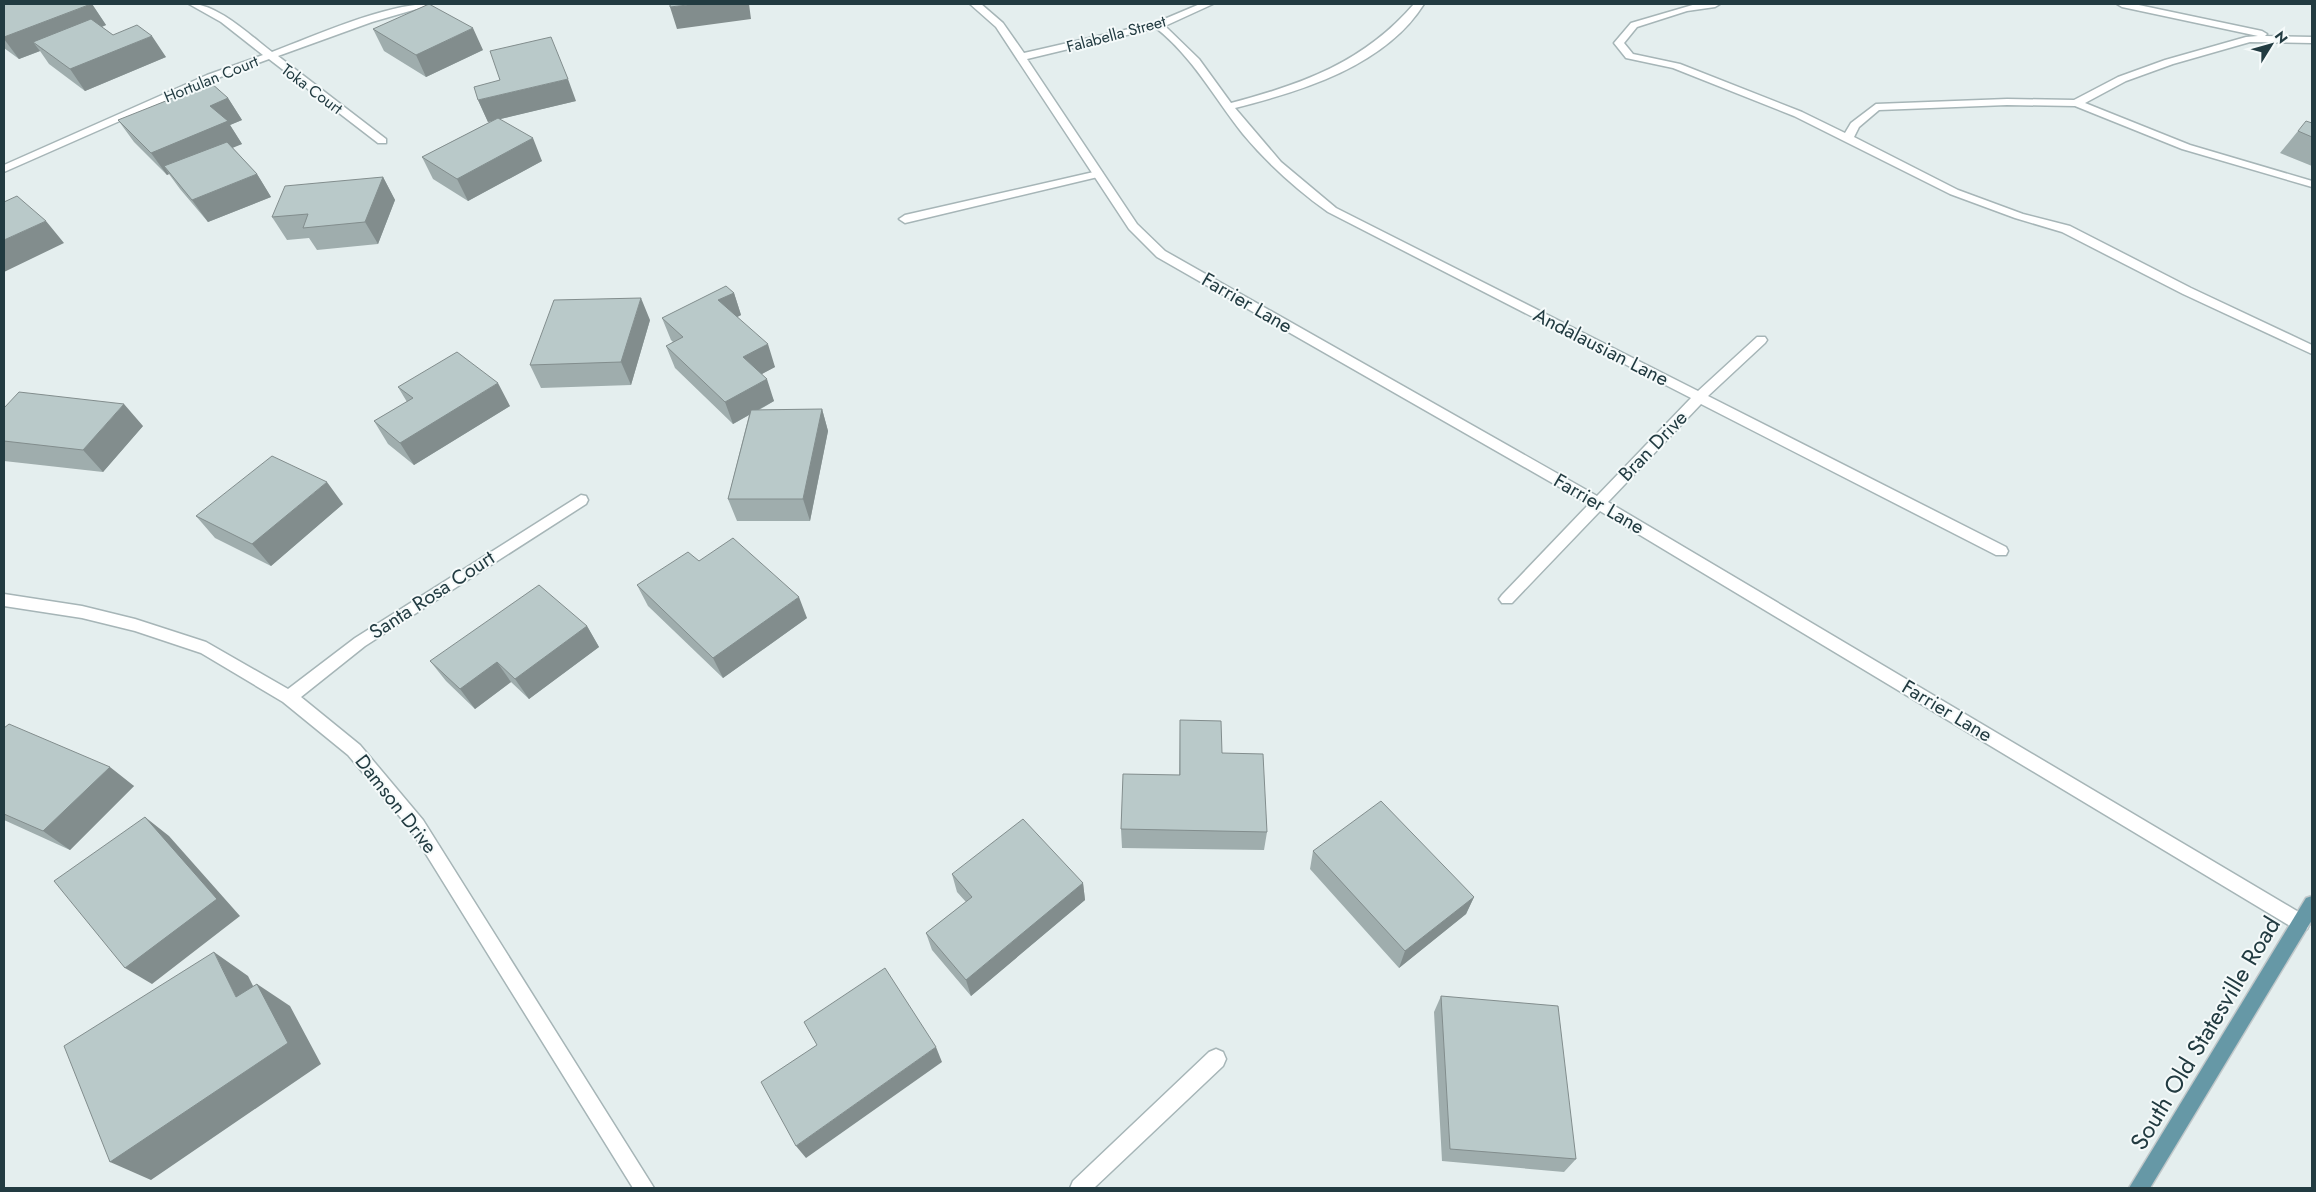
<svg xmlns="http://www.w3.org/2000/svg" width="2316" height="1192" font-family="Jost,sans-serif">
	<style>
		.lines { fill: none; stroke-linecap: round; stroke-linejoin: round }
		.lane-casing { stroke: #a6b5b7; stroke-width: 3 }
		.street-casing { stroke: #a6b5b7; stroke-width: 3 }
		.primary-casing { stroke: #c1c8ca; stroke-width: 3 }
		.lane { fill: #fff; fill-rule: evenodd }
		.street { fill: #fff; fill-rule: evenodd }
		.primary { fill: #6698a6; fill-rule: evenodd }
		.wall { fill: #9fadad }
		.shaded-wall { fill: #828d8d }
		.building { fill: #b9c9c9; stroke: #828d8d }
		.labels { text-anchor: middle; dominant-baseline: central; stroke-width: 4; stroke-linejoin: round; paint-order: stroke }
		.far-street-label { font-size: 16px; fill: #223b41; stroke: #f5fafa }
		.street-label { font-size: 20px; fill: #223b41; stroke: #f5fafa }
		.near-street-label { font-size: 24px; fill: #223b41; stroke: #f5fafa }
	</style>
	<rect width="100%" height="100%" fill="#e4eeee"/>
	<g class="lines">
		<defs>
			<path id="lane" d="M1696,4H1720L1715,7L1687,11L1637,27L1624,43L1633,54L1680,64L1802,112L1845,133L1851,123L1876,104L2007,99L2074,100L2118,77L2165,60L2246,37L2258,36L2122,7L2117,4H2134L2262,31L2267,34L2265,36L2312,37V43L2250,42L2173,64L2126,81L2085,103L2190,145L2312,181V187L2182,149L2075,106L2007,105L1879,110L1859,127L1854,137L1958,190L2023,214L2070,226L2191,288L2312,345V354L2183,294L2062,232L2015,218L1950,194L1794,116L1673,68L1626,58L1614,43L1631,23Z
				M1098,171L1102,172V176L905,223L899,219L905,215Z"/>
			<path id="street" d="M189,4C216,2 251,36 272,52C314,36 386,4 429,4L427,6L372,22L278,56L386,139V143H378L269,59L215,79L4,172V165L207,75L263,55L221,22Z
				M970,4H981L1003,23L1024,53L1155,23L1200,4H1213L1165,26L1199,59L1231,103C1303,84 1364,62 1414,4H1424C1385,66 1302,91 1235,108L1281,162L1336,208L1698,391L1757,337H1765L1767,340L1765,343L1708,396L2006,547L2008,551L2006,555H1996L1701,404L1608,502L2307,917L2310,923L2307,929L2301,931L2295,929L1600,511L1512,603H1502L1499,599L1502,595L1589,504L1157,257L1129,229L996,27ZM1156,28C1193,57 1215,99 1243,134C1268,164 1297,190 1328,212L1691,398L1597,496L1165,251L1137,224L1027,59Z
				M581,495L586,496L588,500L586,504L365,646L301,697L360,745L423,820L654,1188H633L411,830L348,755L283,702L201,653L135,631L82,618L4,606V594L82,606L135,619L206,642L288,689L355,638Z
				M1216,1049L1223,1052L1226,1059L1223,1066L1094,1188H1070L1073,1181L1209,1052Z"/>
			<path id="primary" d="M2312,896V920L2150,1188H2129L2306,898Z"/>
		</defs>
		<use href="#lane" class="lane-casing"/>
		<use href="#street" class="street-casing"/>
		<use href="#primary" class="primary-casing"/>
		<use href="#lane" class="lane"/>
		<use href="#street" class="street"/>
		<use href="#primary" class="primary"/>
	</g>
	<path class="wall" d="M4,4H92L106,25L102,27L113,35L166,57L85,91L49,64L40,51L19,59L4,48Z
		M373,29L483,50L426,77L384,51Z
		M228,98L242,120L230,125L242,144L232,147L257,174L271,197L208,222L180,189L169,174L167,175L134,142L118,120Z
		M478,100L576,101L500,119L542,161L468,201L433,179L422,157L492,121L488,122Z
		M2312,123V166L2280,153L2298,131Z
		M383,177L395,200L378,244L317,250L309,238L287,240L272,217Z
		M734,293L741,315L737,317L775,367L761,374L774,401L759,410L822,409L828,431L810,521H737L728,499L749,415L733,424L675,368L666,346L673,342L671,340L662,318Z
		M650,320L631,385L541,388L530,365Z
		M398,387L510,406L414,465L388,444L374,421L407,402Z
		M143,426L103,472L4,461V441Z
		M343,504L271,566L215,538L196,516Z
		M699,561L807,618L723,678L648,606L637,585Z
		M587,626L599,647L529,699L511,682L475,709L446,681L430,661Z
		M1180,720L1222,753L1267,832L1264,850L1122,848L1121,829L1179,775Z
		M4,728L134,786L70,850L4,820Z
		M1313,851L1474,897L1466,914L1399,968L1310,869Z
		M952,874L1083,883L1085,900L971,996L932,950L926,933L966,902L957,892Z
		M1441,996L1576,1159L1564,1172L1442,1161L1434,1012Z"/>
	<path class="shaded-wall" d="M92,4L106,25L43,50L33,42L40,51L19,59L4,39V37Z
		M696,4H749L751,19L677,29L670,7Z
		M473,28L483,50L426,77L416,55Z
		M152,36L166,57L85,91L70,69Z
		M568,79L576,101L488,122L478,100Z
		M228,98L242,120L230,125L242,144L170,174L164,166L169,174L167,175L151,153L210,106Z
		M533,138L542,161L468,201L457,179Z
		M257,174L271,197L208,222L192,200Z
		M383,177L395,200L378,244L365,222Z
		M46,221L64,243L4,272V240Z
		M734,293L741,315L726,323L718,300Z
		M641,298L650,320L631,385L621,362Z
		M768,344L775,367L751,380L743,357Z
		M767,379L774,401L733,424L725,402Z
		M498,383L510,406L414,465L400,443Z
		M124,404L143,426L103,472L83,450Z
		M822,409L828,431L810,521L803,499Z
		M327,482L343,504L271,566L252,544Z
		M799,597L807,618L723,678L713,658Z
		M587,626L599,647L529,699L515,679Z
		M497,662L511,682L475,709L460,689Z
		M110,767L134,786L70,850L43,831Z
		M145,817L169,836L240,916L152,984L125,968Z
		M1083,883L1085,900L971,996L966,980Z
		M1474,897L1466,914L1399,968L1405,951Z
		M214,952L248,976L270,1019L236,997Z
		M257,984L290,1006L321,1064L151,1180L110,1162Z
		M936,1047L942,1062L806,1158L796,1146Z"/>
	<path class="building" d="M4,4H91L4,37Z
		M429,4L473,28L416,55L373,29Z
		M670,4H696L670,7Z
		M91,19L113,35L137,25L152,36L70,69L33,42Z
		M551,37L568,79L478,100L474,87L500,80L490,51Z
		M211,83L228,98L210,106L228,121L151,153L118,120Z
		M498,118L533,138L457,179L422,157Z
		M2306,121L2312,123V137L2298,131Z
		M227,142L257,174L192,200L164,166Z
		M383,177L365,222L303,228L308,214L272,217L285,186Z
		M17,196L46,221L4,240V202Z
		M726,286L734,293L718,300L768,344L743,357L767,379L725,402L666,346L683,337L662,318Z
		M641,298L621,362L530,365L554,300Z
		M457,352L498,383L400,443L374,421L413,398L398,387Z
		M19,392L124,404L83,450L4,441V408Z
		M822,409L803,499H728L751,410Z
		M272,456L327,482L252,544L196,516Z
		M733,538L799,597L713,658L637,585L688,552L699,561Z
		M539,585L587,626L515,679L497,662L460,689L430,661Z
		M1180,720L1221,721L1222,753L1263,754L1267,832L1121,829L1123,774L1180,775Z
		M9,724L110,767L43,831L4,814V728Z
		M1381,801L1474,897L1405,951L1313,851Z
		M145,817L217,899L125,968L54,881Z
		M1023,819L1083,883L966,980L926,933L972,897L952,874Z
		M214,952L236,997L257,984L288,1043L110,1162L64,1046Z
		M885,968L936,1047L796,1146L761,1082L817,1045L804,1022Z
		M1441,996L1558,1006L1576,1159L1450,1149Z"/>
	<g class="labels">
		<g class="far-street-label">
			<text transform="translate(1116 34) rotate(-15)">Falabella Street</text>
			<text transform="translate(211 79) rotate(-22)">Hortulan Court</text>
			<text transform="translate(312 89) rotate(37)">Toka Court</text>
		</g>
		<g class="street-label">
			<text transform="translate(1247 303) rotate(30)">Farrier Lane</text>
			<text transform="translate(1601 347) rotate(27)">Andalausian Lane</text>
			<text transform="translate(1653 446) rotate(-46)">Bran Drive</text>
			<text transform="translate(1599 504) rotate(30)">Farrier Lane</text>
			<text transform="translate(432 595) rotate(-33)">Santa Rosa Court</text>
			<text transform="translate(1947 711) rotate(31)">Farrier Lane</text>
			<text transform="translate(396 804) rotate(52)">Damson Drive</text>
		</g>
		<g class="near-street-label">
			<text transform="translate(2205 1033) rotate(-59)">South Old Statesville Road</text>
		</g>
	</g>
	<rect width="2316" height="1192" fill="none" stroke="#223b41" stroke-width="10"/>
	<g transform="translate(2271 45) rotate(53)" stroke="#f5fafa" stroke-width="4" paint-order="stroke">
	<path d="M0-4L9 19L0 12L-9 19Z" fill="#223b41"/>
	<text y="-8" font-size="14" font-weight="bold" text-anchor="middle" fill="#223b41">N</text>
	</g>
</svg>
